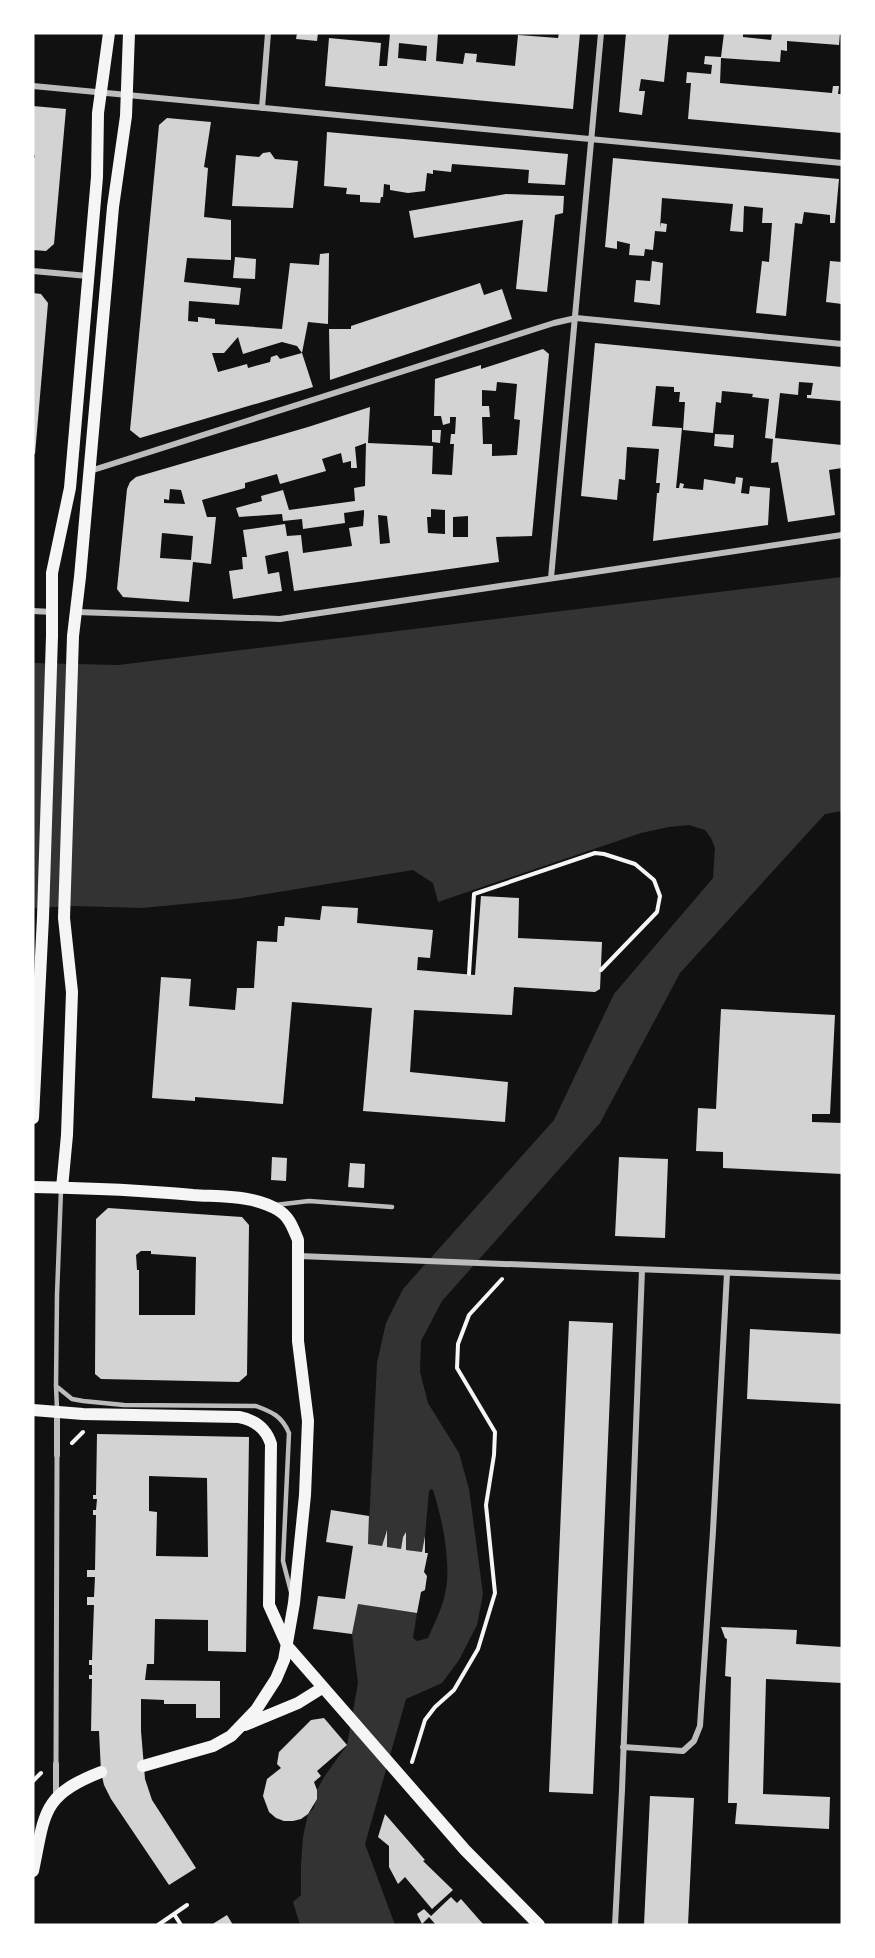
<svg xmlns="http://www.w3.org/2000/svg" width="875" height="1958" font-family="'Open Sans',sans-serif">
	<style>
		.water { fill: #333 }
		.building { fill: #d3d3d3; fill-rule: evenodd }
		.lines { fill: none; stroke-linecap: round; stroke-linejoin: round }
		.path { stroke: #f5f5f5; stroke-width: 4 }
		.service { stroke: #bcbcbc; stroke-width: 4.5 }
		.pedestrian { stroke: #bcbcbc; stroke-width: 5 }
		.minor { stroke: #bcbcbc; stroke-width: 6 }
		.secondary { stroke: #f5f5f5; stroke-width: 12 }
	</style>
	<rect width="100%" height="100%" fill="#111"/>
	<path class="water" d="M842,577V811L825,814L680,973L600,1123L442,1301L421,1341L420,1372L428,1403L459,1453L469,1489L483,1594L477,1625L459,1660L442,1683L406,1699L365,1844L395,1925H300L293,1902L301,1895V1865L303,1837L308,1814L314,1808L317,1790L324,1777L347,1745L358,1683L352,1634L358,1604L417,1613L413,1638L417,1641L428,1638C434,1624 442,1609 445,1594C452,1566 442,1517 433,1490L431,1489L429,1491L425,1536L422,1552L406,1550V1533L403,1537L401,1549L387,1547L386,1531L382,1546L368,1544L377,1363L386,1323L403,1289L554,1120L614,994L713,878L715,848L711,838L705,830L689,825L669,827L641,833L438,902L433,883L413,870L236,899L142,908L75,906L33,908V663L118,665Z"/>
	<path class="building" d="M297,33H318L317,41L296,39Z
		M390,33H438L436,61L463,64L465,53L477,54L476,62L515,66L518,35L558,38L559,33H580L573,109L325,86L329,38L381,43L379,66H387ZM399,43L427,46L426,61L398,58Z
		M626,33H669L664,82L641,79L639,91H645L642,115L619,112Z
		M724,33H743V37L771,40L772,33H840L839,45L787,41V51L781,50L780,62L721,58L720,83L832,93L833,86H839L838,94H842V133L688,119L691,83H686L687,72L711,74L712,65L704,64L705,56L721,57Z
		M33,106L66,109L54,244L46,251L33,250V161L35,156L33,153Z
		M167,118L211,122L204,167L208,168L204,217L231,220V260L187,258L184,282L241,288L239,305L189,301L188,321L198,322V317L215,319V324L282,329L290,263L319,265L320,254L329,253L328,324L308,322L302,353L313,387L140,438L130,430L159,125ZM238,337L243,354L282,342L297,346L302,353L280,359L277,355L271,357L270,362L248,368L247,364L218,372L212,353H224Z
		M327,132L568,154L565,185L528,183L529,170L452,164L451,172L433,170V174L427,173L425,191L408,193L390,190V185L384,184L383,197H381L380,203L360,202V195L346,194L347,188L324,186Z
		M270,152L275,159L298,161L293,208L232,206L236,155L259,157L263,153Z
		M613,158L839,179L835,223H830V215L804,212L802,224L795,223L786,316L756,313L762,261L769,262L772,223H762L763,208L744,206L743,232L730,231L733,204L662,198L660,228L661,223L667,224L666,232L655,231L653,250L645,249L644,256L629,255L630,244L617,241V249L605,247Z
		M506,194L564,196L563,213L555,215L547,292L516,289L523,220L414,238L409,211Z
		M235,257L256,259L255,279L233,278Z
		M652,261L663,263L660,305L634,302L636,280L650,281Z
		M830,261L842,262V304L826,302Z
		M480,283L484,295L502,289L512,319L330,380L329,329H351V326Z
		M33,293L41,294L48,303L35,454H33Z
		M595,343L842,367L841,401L807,398V395H811L813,383L799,382L798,395L780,393L775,438L842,445V468L829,470L835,515L788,522L778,462L771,463L773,439L765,438L769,399L752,397L753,394L722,391L721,403L716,402L713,433L683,430L685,402H679L680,392H674V387L656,386L652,426L682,428L676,488H679L680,483L684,484L683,488L703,490L704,479L735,484L736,477L743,478L741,493L749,494L750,486L770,488L768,525L653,541L657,493H659L660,483H656L659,449L627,447L625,480L619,479L617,500L581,496Z
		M543,349L549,354L532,536L496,537L499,562L294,591L288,551L265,556L268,574L279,572L282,591L233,599L229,571L243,569L242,557H247L243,530L285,524L287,536L301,535L303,553L352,546L349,528L363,526L364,514V510L344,513L345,523L303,529L302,519L283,521L282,514L239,517L236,508L262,501L261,496L283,490L289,510L355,501L354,488L365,486L366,443L355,447L357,468H351V461L343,463L341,453L322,459L326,471L280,484L277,474L245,483V488L202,500L207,517H216L211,564L193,562L189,602L123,597L117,589L127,489L130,482L136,477L308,427L370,407L368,443L433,446L432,474L452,475L454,444H450L451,434H455L456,417H450V423L443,425L441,416H434L435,379L481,365V369ZM497,382L517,384L514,419L520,420L517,455L492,456V444H483L482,417H490L489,406H482V390L496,391ZM170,489L181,490L185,504L164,503V499L169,500ZM431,509L445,510V534L428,533L427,517H431ZM378,515L387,516L390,543L380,544ZM468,516V537H453V517ZM162,533L193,536L191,560L160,558Z
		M432,430H441L440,443L432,442Z
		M715,434L734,435L733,448L714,446Z
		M481,896L519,898L518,938L602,942L600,989L595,992L514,987L512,1015L414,1010L410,1072L508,1082L505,1122L363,1111L372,1008L292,1002L283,1104L195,1097V1101L152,1098L161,977L191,979L189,1006L235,1010L237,988H254L257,941L277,942L278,926H284L285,917L320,920L322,906L358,908L357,923L433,930L430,958L418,957L417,970L475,975Z
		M721,1009L835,1015L830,1114H812V1122L842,1123V1174L723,1168V1152L696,1151L698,1108L716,1109Z
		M272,1157L287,1158L286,1181L271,1180Z
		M619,1157L668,1159L665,1238L615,1236Z
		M350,1163L365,1164L364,1188L348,1187Z
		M108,1208L242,1217L249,1225L247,1375L239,1382L101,1379L95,1374L96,1219ZM141,1251H151V1254L196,1257L195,1315H139V1270H137L136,1255Z
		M569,1321L613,1323L593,1794L549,1792Z
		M750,1329L842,1334V1404L747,1399Z
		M97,1434L249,1437L246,1652L208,1651V1620L155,1619L154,1664H147L145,1680L220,1681V1718H196V1704H164V1700L141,1699V1731L145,1779L152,1800L196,1868L169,1885L111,1799L104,1785L101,1772L99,1731H91L92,1679H89V1675H92V1665H89V1660H92L94,1605H87V1597H94L95,1577H87V1570H95L96,1515H93V1510H96L97,1499H93V1495H96ZM149,1476L207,1478L208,1557L156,1556L157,1512L149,1511Z
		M331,1510L369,1516L368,1544L382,1546L387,1530V1547L401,1549L403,1537L406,1532V1550L422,1552L425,1536V1553H428L424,1572L427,1576L425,1590L421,1592L417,1613L358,1604L352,1634L313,1629L318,1596L345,1599L353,1546L326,1542Z
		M721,1627L797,1630L796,1644L842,1647V1683L766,1679L763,1794L830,1797L829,1829L735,1824L737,1803H728L731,1677L725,1676L727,1639L725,1638Z
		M324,1718L347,1745L317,1771L321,1776L314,1782L317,1790V1799L308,1814L301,1819L293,1821H284L276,1818L269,1812L263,1796L267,1779L281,1768L277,1764L279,1752L311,1720Z
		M650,1796L694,1798L688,1925H644Z
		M385,1814L425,1860L423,1861L453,1890L432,1909L405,1877L398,1884L389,1867V1846L378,1837Z
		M451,1897L457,1903L461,1899L483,1924L436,1925L429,1917L422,1924L417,1914L424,1909L431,1916Z
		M227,1915L233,1925H211Z"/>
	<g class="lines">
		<path class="path" d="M469,974L474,894L595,853L604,854L635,864L654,880L660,896L657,912L601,970
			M72,1443L83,1432
			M412,1762L425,1720L435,1707L454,1690L478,1649L495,1593L486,1505L494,1455L495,1432L457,1368L458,1344L469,1315L502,1279
			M33,1781L41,1773
			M174,1914L181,1925
			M158,1925L187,1905"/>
		<path class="service" d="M275,1205L309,1201L392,1207
			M56,1386L72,1399L83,1401L124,1405L256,1406C272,1412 282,1416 289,1433L283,1561L291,1592
			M57,1409L56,1386L57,1295L61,1190"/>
		<path class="pedestrian" d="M56,1764L57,1455"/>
		<path class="minor" d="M33,86L842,163
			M262,108L268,33
			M33,271L88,276
			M90,471L554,323L576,318L842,344
			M551,578L601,33
			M33,611L52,612
			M77,612L280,619L842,535
			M299,1256L842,1277
			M57,1412V1455
			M623,1747L683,1751L694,1741L700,1726L713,1531L727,1273
			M56,1764V1796
			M615,1925L622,1790L642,1270"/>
		<path class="secondary" d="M33,1118L43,917L52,636V573L70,488L97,177L98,113L109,33
			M33,1187C87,1188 140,1190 193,1195C221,1197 254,1195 278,1210C289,1216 293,1228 298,1240V1341L308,1421L305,1495L294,1603L284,1660L276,1679L256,1710L231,1736L213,1746L143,1766
			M62,1188L67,1135L72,992L64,918L73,636L80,577L113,207L126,116L129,33
			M33,1410L83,1414L239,1417C255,1420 266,1428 271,1444L269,1605L288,1647L465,1850L539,1925
			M245,1725L298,1703L322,1688
			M33,1871C45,1814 41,1795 101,1772"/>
	</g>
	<rect width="875" height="1958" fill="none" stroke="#ffffff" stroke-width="69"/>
</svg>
